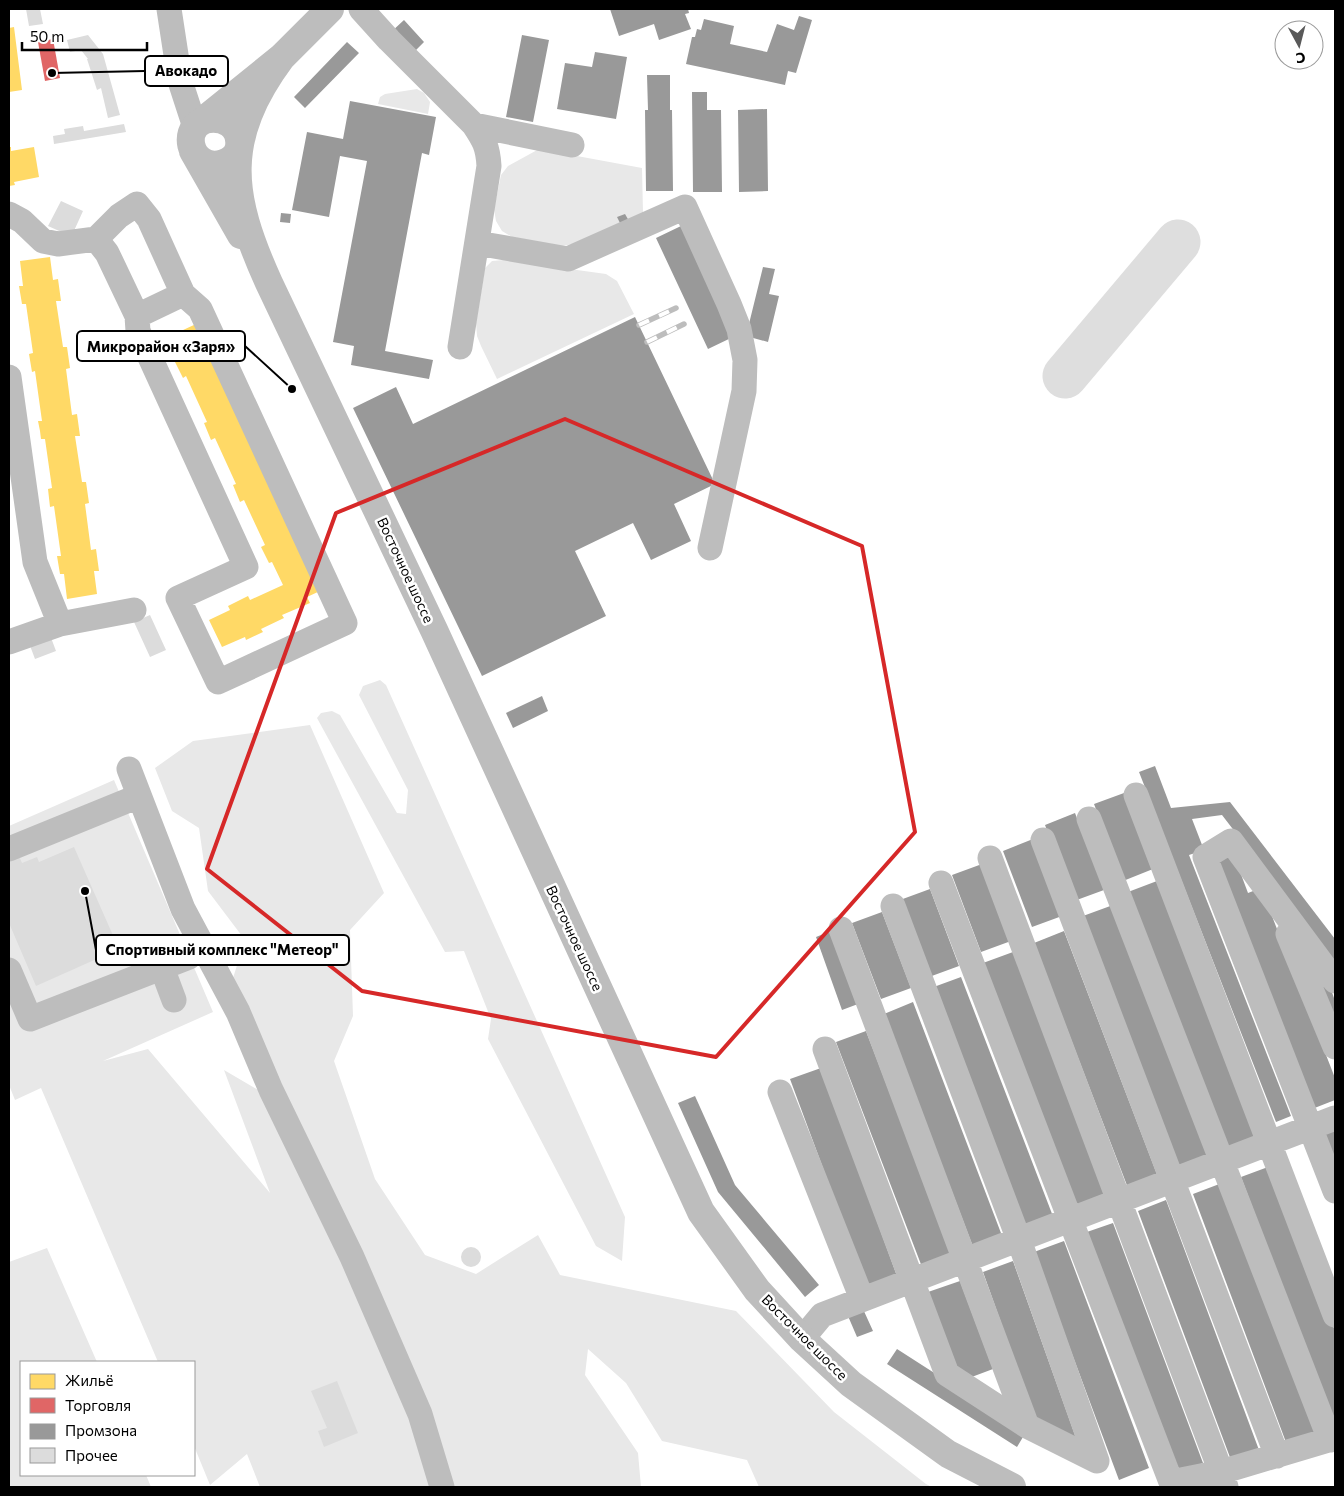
<svg xmlns="http://www.w3.org/2000/svg" width="1344" height="1496" font-family="Commissioner,sans-serif">
	<style>
		.green { fill: #e8e8e8 }
		.homes { fill: #ffd966 }
		.shops { fill: #e06666 }
		.industry { fill: #999 }
		.lines { fill: none; stroke-linecap: round; stroke-linejoin: round }
		.taxiway { stroke: #dedede; stroke-width: 45 }
		.building { fill: #dcdcdc }
		.minor { stroke: #bdbdbd; stroke-width: 25 }
		.major { stroke: #bdbdbd; stroke-width: 28 }
		.rail-casing { stroke: #bdbdbd; stroke-width: 5.5 }
		.rail { stroke: #fff; stroke-width: 4; stroke-dasharray: 11; stroke-linecap: butt }
		.marked { fill: none; stroke: #d62828; stroke-width: 4; stroke-linejoin: round }
		.labels { text-anchor: middle; dominant-baseline: central; stroke-width: 5; stroke-linejoin: round; paint-order: stroke }
		.street-label { font-size: 14px; fill: #000; stroke: #fff }
		.leader { fill: none; stroke: #000; stroke-width: 2 }
		.callout-dot { fill: #000; stroke: #fff; stroke-width: 2 }
		.callout { fill: #fff; stroke: #000; stroke-width: 2 }
		.callout-label { font-size: 15px; text-anchor: middle; font-weight: bold; fill: #000 }
	</style>
	<rect width="100%" height="100%" fill="#fff"/>
	<path class="green" d="M417,89L424,93L430,102L428,114L378,104L380,97L385,94Z
		M539,149L642,168L643,213L579,243L562,246L512,237L502,231L496,221L494,209L501,175L508,166Z
		M504,260L606,274L617,281L634,314L497,379L481,346L477,336L476,323L485,268L492,261Z
		M380,680L386,685L625,1217L622,1261L596,1246L488,1039L491,1019L464,951L445,952L317,718L321,713L332,711L340,715L397,813L406,814L408,790L359,695L363,686Z
		M310,725L384,893L350,930L353,1016L334,1061L375,1179L425,1255L476,1274L538,1235L560,1275L736,1311L834,1412L926,1484L932,1487H759L747,1460L662,1441L626,1383L588,1349L585,1375L638,1453L641,1487H260L247,1454L210,1485L194,1446V1362H158L41,1088L15,1100L9,1085V826L114,780L213,1012L103,1061L148,1049L270,1193L224,1070L287,1107L233,978L245,940L208,891L199,828L172,811L155,768L193,741Z
		M47,1248L97,1362H21V1475H146L151,1487H9V1262Z"/>
	<path class="homes" d="M14,27L22,90L9,92V28Z
		M9,147H11V151L34,147L39,177L14,182L15,185L9,186Z
		M50,257L53,280L58,279L61,301H56L63,347H67L70,368L66,369L72,415L77,414L80,436H75L82,482H86L89,503L85,504L91,550L96,549L99,571H94L97,594L67,599L64,574H60L57,556H61L54,506L50,507L48,489L52,488L45,439H41L40,431L38,421H42L35,371L32,372L29,354L33,353L26,304H22L19,286H23L20,261Z
		M196,324L320,591L307,597L310,603L282,615L284,618L261,629L263,632L246,640L245,637L222,647L209,620L230,610L228,606L248,596L250,600L283,585L272,562L269,563L261,547L265,545L244,500L240,502L233,485L236,484L215,438L211,440L204,423L207,422L186,376L183,378L175,362L179,360L168,337Z"/>
	<path class="shops" d="M53,39L60,78L45,81L38,42Z"/>
	<path class="industry" d="M610,9H688L689,13L685,14L691,29L659,40L654,24L619,36Z
		M799,16L812,20L796,73L788,71L785,85L686,64L692,37H695L697,29L701,30L704,19L734,26L730,44L767,52L777,24L794,30Z
		M404,20L424,42L411,55L390,33Z
		M522,35L549,40L533,122L506,117Z
		M347,42L359,53L305,108L294,97Z
		M595,52L627,57L616,119L557,109L565,63L592,67Z
		M647,75H670V110H672L673,191H646L645,110H648Z
		M692,92H707V110H721L722,192H693Z
		M350,101L436,117L429,155L422,153L385,351L433,360L429,379L351,365L354,346L333,342L367,161L340,156L329,217L292,210L307,132L343,139Z
		M767,109L768,191L739,192L738,110Z
		M281,213L291,214L290,223L280,222Z
		M625,214L629,221L621,225L617,217Z
		M681,226L733,337L708,349L656,238Z
		M763,267L775,269L769,294L779,296L768,342L746,336Z
		M635,317L715,484L674,504L691,541L651,560L633,523L575,551L606,616L482,676L353,408L396,387L413,424Z
		M542,696L548,711L513,728L506,713Z
		M1155,766L1171,808L1230,802L1335,939V962L1222,815L1192,819L1204,850L1189,855L1291,1116L1276,1122L1139,772Z
		M1124,793L1153,869L1123,881L1094,804Z
		M1075,813L1104,890L1074,901L1045,825Z
		M1033,839L1062,916L1032,927L1003,851Z
		M1233,853L1248,893L1261,888L1335,1078V1100L1312,1109L1215,860Z
		M982,864L1011,941L981,952L952,875Z
		M1157,881L1255,1137L1226,1148L1128,892Z
		M930,889L959,966L929,977L900,900Z
		M1113,905L1211,1161L1181,1173L1083,916Z
		M882,912L911,988L881,999L852,923Z
		M831,931L858,1004L842,1010L816,937Z
		M1064,931L1158,1177L1128,1188L1034,943Z
		M1013,952L1107,1197L1077,1208L983,963Z
		M961,977L1054,1219L1024,1230L931,988Z
		M1329,984L1334,998H1335V1024L1321,987Z
		M913,1002L1004,1241L975,1252L884,1014Z
		M866,1031L952,1255L922,1267L836,1042Z
		M821,1068L897,1276L867,1287L790,1079Z
		M695,1096L735,1185L819,1285L805,1297L718,1192L678,1103Z
		M1335,1120V1170L1318,1127Z
		M1273,1165L1335,1331V1427L1241,1177Z
		M1222,1183L1316,1435L1287,1445L1193,1194Z
		M1166,1200L1259,1450L1231,1460L1138,1211Z
		M1113,1223L1203,1463L1175,1474L1084,1233Z
		M1064,1241L1149,1468L1119,1480L1034,1252Z
		M1013,1261L1076,1438L1036,1421L983,1272Z
		M960,1281L993,1369L961,1381L928,1292Z
		M863,1309L873,1331L857,1337L848,1316Z
		M897,1349L1026,1432L1017,1447L887,1364Z"/>
	<g class="lines">
		<path class="taxiway" d="M1065,376L1178,242"/>
	</g>
	<path class="building" d="M26,9H40L43,24L29,26Z
		M88,35L103,54L120,115L108,118L101,88L97,90L87,59H88L81,50L70,52L67,40Z
		M124,124L126,132L54,144L53,136L65,134L64,129L83,126L84,131Z
		M61,201L83,211L73,233L66,234L48,226Z
		M150,615L166,650L150,657L134,622Z
		M50,635L56,651L35,659L29,643Z
		M74,847L119,949L36,986L9,923V860L19,856L22,863L37,857L39,862Z
		M461 1257a10 10 0 1 1 20 0a10 10 0 1 1-20 0Z
		M337,1381L358,1433L324,1447L318,1431L327,1428L311,1391Z"/>
	<g class="lines">
		<path class="minor" d="M169,9L180,81L195,127
			M361,9L389,40L474,125C484,140 488,147 489,166L460,347
			M474,125L572,145
			M137,204L149,219L183,294L137,316L107,253L96,239L119,216Z
			M9,214L22,221L43,241L58,244L96,239
			M477,243L568,259L685,207L729,304L739,329L745,360L744,391L710,548
			M137,316L138,331L246,567L178,598L218,682L345,623L200,309L183,294
			M9,377L35,562L60,624
			M9,642L60,624L134,610
			M129,769L183,909L238,1012L271,1090L352,1257L420,1414L442,1487
			M1136,795L1335,1315
			M1089,819L1330,1440
			M1043,840L1277,1456
			M9,849L139,796
			M990,858L1221,1472L1171,1482
			M941,883L1171,1482L1184,1487
			M893,906L1019,1240L1097,1461
			M841,929L1027,1426L1097,1461
			M1288,934L1335,1047
			M162,968L174,1000
			M9,970L30,1019L189,957
			M1335,981L1231,841L1205,857L1335,1191
			M825,1049L947,1374L1027,1426
			M780,1092L862,1299
			M802,1339L822,1315L1335,1118
			M1226,1487L1221,1472L1335,1438"/>
		<path class="major" d="M282,57C221,139 229,195 269,283L434,630L701,1212L757,1290L802,1339L851,1384L948,1454L1012,1487
			M204,120C222,115 242,125 239,147C236,163 214,169 202,161C191,154 187,138 195,127C197,124 201,122 204,120L282,57L330,9
			M193,151L241,235"/>
		<defs>
			<path id="rail" d="M639,325L676,308
				M647,342L684,324"/>
		</defs>
		<use href="#rail" class="rail-casing"/>
		<use href="#rail" class="rail"/>
	</g>
	<path class="marked" d="M565,419L862,546L915,832L716,1057L362,991L207,869L336,513Z"/>
	<g class="labels">
		<g class="street-label">
			<text transform="translate(406 570) rotate(65)">Восточное шоссе</text>
			<text transform="translate(575 938) rotate(65)">Восточное шоссе</text>
			<text transform="translate(805 1337) rotate(45)">Восточное шоссе</text>
		</g>
	</g>
	<path class="leader" d="M52 73L145 71M292 389L245 346M85 891L96 950"/>
	<g class="callout-dot">
		<circle cx="52" cy="73" r="5"/>
		<circle cx="292" cy="389" r="5"/>
		<circle cx="85" cy="891" r="5"/>
	</g>
	<g class="callout">
		<rect x="145" y="56" width="83" height="30" rx="5"/>
		<rect x="77" y="331" width="168" height="30" rx="5"/>
		<rect x="96" y="935" width="253" height="30" rx="5"/>
	</g>
	<g class="callout-label">
		<text x="186" y="76">Авокадо</text>
		<text x="161" y="352">Микрорайон «Заря»</text>
		<text x="222" y="955">Спортивный комплекс "Метеор"</text>
	</g>
	<rect width="1344" height="1496" fill="none" stroke="#000000" stroke-width="20"/>
	<rect x="20" y="1361" width="175" height="115" fill="#ffffff" stroke="#999999"/>
	<rect x="30" y="1374" width="25" height="15" fill="#ffd966" stroke="#999999"/>
	<text x="65" y="1386" font-size="15" fill="#000000">Жильё</text>
	<rect x="30" y="1398" width="25" height="15" fill="#e06666" stroke="#999999"/>
	<text x="65" y="1411" font-size="15" fill="#000000">Торговля</text>
	<rect x="30" y="1424" width="25" height="15" fill="#999999" stroke="#999999"/>
	<text x="65" y="1436" font-size="15" fill="#000000">Промзона</text>
	<rect x="30" y="1448" width="25" height="15" fill="#dcdcdc" stroke="#999999"/>
	<text x="65" y="1461" font-size="15" fill="#000000">Прочее</text>
	<g transform="translate(1299 45) rotate(173)"><circle r="24" fill="#ffffff" stroke="#999999"/>
	<path d="M0-4L9 19L0 12L-9 19Z" fill="#595959"/>
	<text y="-8" font-size="14" font-weight="bold" text-anchor="middle" fill="#000000">С</text>
	</g>
	<path d="M22 42v8h125v-8" fill="none" stroke="#000000" stroke-width="2.5"/>
	<text x="30" y="42" font-size="15" fill="#000000" stroke="#ffffff" stroke-width="4" paint-order="stroke">50 m</text>
</svg>
